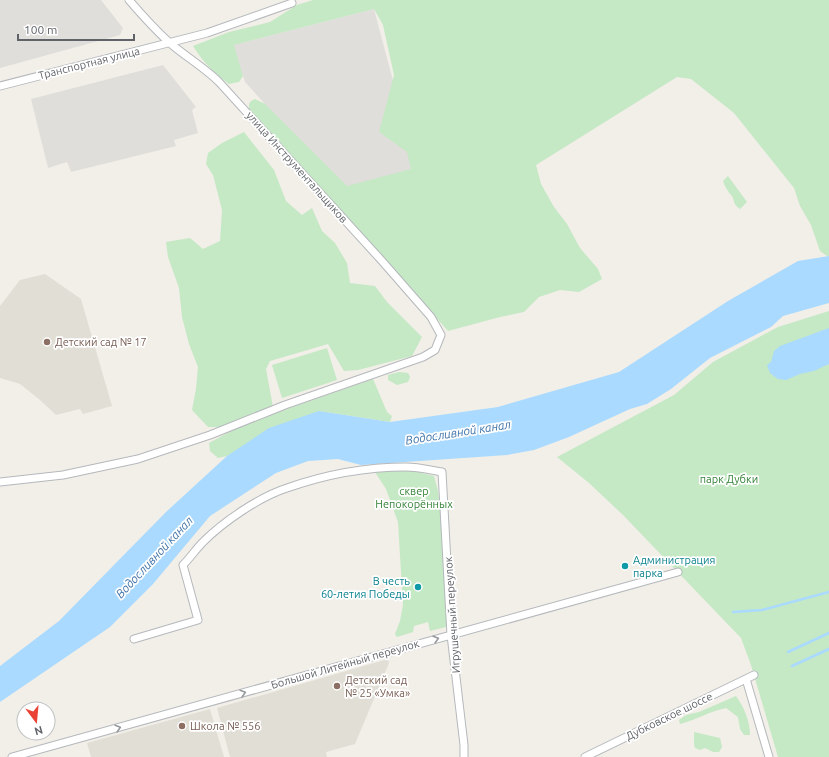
<svg xmlns="http://www.w3.org/2000/svg" width="829" height="757" font-family="Ubuntu,sans-serif">
	<style>
		.industrial { fill: #e0deda }
		.education { fill: #e1ded6 }
		.green { fill: #c5e8c5 }
		.water { fill: #aadaff }
		.lines { fill: none; stroke-linecap: round; stroke-linejoin: round }
		.stream { stroke: #aadaff; stroke-width: 2.5 }
		.minor-casing { stroke: #b5b8bc; stroke-width: 9 }
		.minor { stroke: #fff; stroke-width: 7 }
		.oneway { stroke: #979a9d }
		.education-dot { fill: #8d6e63; stroke: #fff; stroke-width: 1.5 }
		.culture-dot { fill: #0f9aa8; stroke: #fff; stroke-width: 1.5 }
		.labels { text-anchor: middle; dominant-baseline: central; stroke-width: 3.5; stroke-linejoin: round; paint-order: stroke }
		.street-label { font-size: 11px; fill: #5f6368; stroke: #fff }
		.education-label { font-size: 11px; fill: #785e54; stroke: #fff; text-anchor: start }
		.park-label { font-size: 11px; fill: #348238; stroke: #fff }
		.culture-label { font-size: 11px; fill: #0d838f; stroke: #fff; text-anchor: start }
		.water-label { font-size: 12px; font-style: italic; fill: #4174aa; stroke: #fff }
	</style>
	<rect width="100%" height="100%" fill="#f1efe8"/>
	<path class="industrial" d="M0,0H101L123,28L120,35L0,68Z
		M374,9L418,175L346,193L245,82L233,45Z
		M163,65L196,107L192,110L198,133L174,140L176,146L71,172L67,162L48,168L31,99Z"/>
	<path class="education" d="M45,274L81,299L112,406L83,414L80,409L56,415L40,400L20,384L0,378V306L20,280Z
		M388,659L389,663L355,744L326,752L327,757H230L217,708Z
		M210,709L224,757H91L87,743Z"/>
	<path class="green" d="M313,0H829V256H827L820,251L811,225L800,206L794,188L734,113L691,79L677,77L536,165L541,184L554,207L567,224L580,248L598,269L602,279L579,292L560,290L539,297L524,312L500,317L448,331L249,109V104L251,101L255,99L265,104L347,186L411,169L407,152L379,132L394,75L383,25L374,9L234,45L243,76L239,82L229,84C214,73 203,62 193,46L229,32L270,22L297,5Z
		M244,132L274,170L286,201L302,215L312,208L322,231L335,243L347,263L350,283L375,286L387,302L422,337L412,356L358,370L344,371L328,344L270,361L266,369L273,407L224,427H208L192,410L196,389L198,367L189,344L182,317L179,288L168,257L166,242L190,238L203,249L220,241L222,210L213,175L206,164L208,153L222,143Z
		M728,176L747,202L740,209C731,202 736,201 731,195C727,190 725,187 723,181Z
		M829,311V757H778L751,665L741,638L623,515L589,483L557,457L674,395L713,362L778,327Z
		M327,348L337,380L282,398L272,365Z
		M399,372L408,373L410,377L408,382L397,385L388,380V375Z
		M373,379L387,412L392,416L390,422L319,411L227,456L218,458L210,451L209,443L244,424Z
		M409,470L434,476L438,491L445,556L448,621L446,627L430,631L428,622L414,626L413,632L397,637L395,634L400,621L403,605L398,522L386,489L375,472Z
		M736,696C744,707 750,721 750,735H744L740,729L738,717L726,708C710,711 696,720 680,724L679,720L686,715L699,712Z
		M694,732L720,738L722,747L719,752H713L705,748L700,750L695,748L694,744Z"/>
	<path class="water" d="M829,256V303L783,316L771,327L710,358L671,389L647,404L630,409L569,437L534,450L507,455L361,465L338,459L308,461L276,473L210,516L153,584L110,627L0,702V666L59,621L166,512L227,456L269,428L319,411L390,422L498,407L619,372L728,301L798,261Z
		M829,328V364L814,371L800,374L786,380L778,379L770,373L767,365L771,362L774,351L780,346Z"/>
	<g class="lines">
		<path class="stream" d="M733,612L762,610L829,592
			M788,652L829,633
			M792,666L829,649"/>
		<defs>
			<path id="minor" d="M0,86L207,33L292,3
				M0,482L63,475L138,459L210,435L285,405L423,357L435,350L441,335L431,317L382,261L219,82C204,67 186,57 170,43C155,30 142,15 129,0
				M134,639L198,620L183,565C190,558 196,549 203,542C223,522 259,497 287,488C324,475 366,467 406,467C418,467 430,470 442,472L451,635L464,745V757
				M746,679L769,757
				M12,757L678,572
				M585,757L754,675"/>
		</defs>
		<use href="#minor" class="minor-casing"/>
		<use href="#minor" class="minor"/>
	</g>
	<defs><path id="oneway-chevron" d="M-2-3.5L2.5 0L-2 3.5" fill="none" stroke-width="1.6" stroke-linecap="round" stroke-linejoin="round"/></defs>
	<g class="oneway">
		<use href="#oneway-chevron" transform="translate(436 639) rotate(-16)"/>
		<use href="#oneway-chevron" transform="translate(243 693) rotate(-16)"/>
		<use href="#oneway-chevron" transform="translate(118 728) rotate(-16)"/>
	</g>
	<g class="education-dot">
		<circle cx="47" cy="342" r="4"/>
		<circle cx="337" cy="686" r="4"/>
		<circle cx="182" cy="726" r="4"/>
	</g>
	<g class="culture-dot">
		<circle cx="625" cy="566" r="4"/>
		<circle cx="418" cy="587" r="4"/>
	</g>
	<g class="labels">
		<g class="street-label">
			<text transform="translate(89 63) rotate(-14)">Транспортная улица</text>
			<text transform="translate(297 167) rotate(48)">улица Инструментальщиков</text>
			<text transform="translate(452 615) rotate(-94)">Игрушечный переулок</text>
			<text transform="translate(345 664) rotate(-16)">Большой Литейный переулок</text>
			<text transform="translate(669 716) rotate(-26)">Дубковское шоссе</text>
		</g>
		<g class="education-label">
			<text x="55" y="342">Детский сад № 17</text>
			<text x="345" y="680">Детский сад<tspan x="345" dy="13">№ 25 «Умка»</tspan></text>
			<text x="190" y="726">Школа № 556</text>
		</g>
		<g class="park-label">
			<text x="729" y="479">парк Дубки</text>
			<text x="414" y="491">сквер<tspan x="414" dy="13">Непокорённых</tspan></text>
		</g>
		<g class="culture-label">
			<text x="633" y="560">Администрация<tspan x="633" dy="13">парка</tspan></text>
			<text x="410" y="581" text-anchor="end">В честь<tspan x="410" dy="13">60-летия Победы</tspan></text>
		</g>
		<g class="water-label">
			<text transform="translate(458 432) rotate(-9)">Водосливной канал</text>
			<text transform="translate(154 557) rotate(-47)">Водосливной канал</text>
		</g>
	</g>
	<g transform="translate(36 721) rotate(164)"><circle r="19" fill="#ffffff" stroke="#bfc1c3"/>
	<path d="M0-3L7 15L0 10L-7 15Z" fill="#ea4335"/>
	<text y="-6" font-size="11" font-weight="bold" text-anchor="middle" fill="#5f6368">N</text>
	</g>
	<path d="M18 34v6h116v-6" fill="none" stroke="#5f6368" stroke-width="2"/>
	<text x="24" y="34" font-size="12" fill="#5f6368" stroke="#ffffff" stroke-width="3" paint-order="stroke">100 m</text>
</svg>
